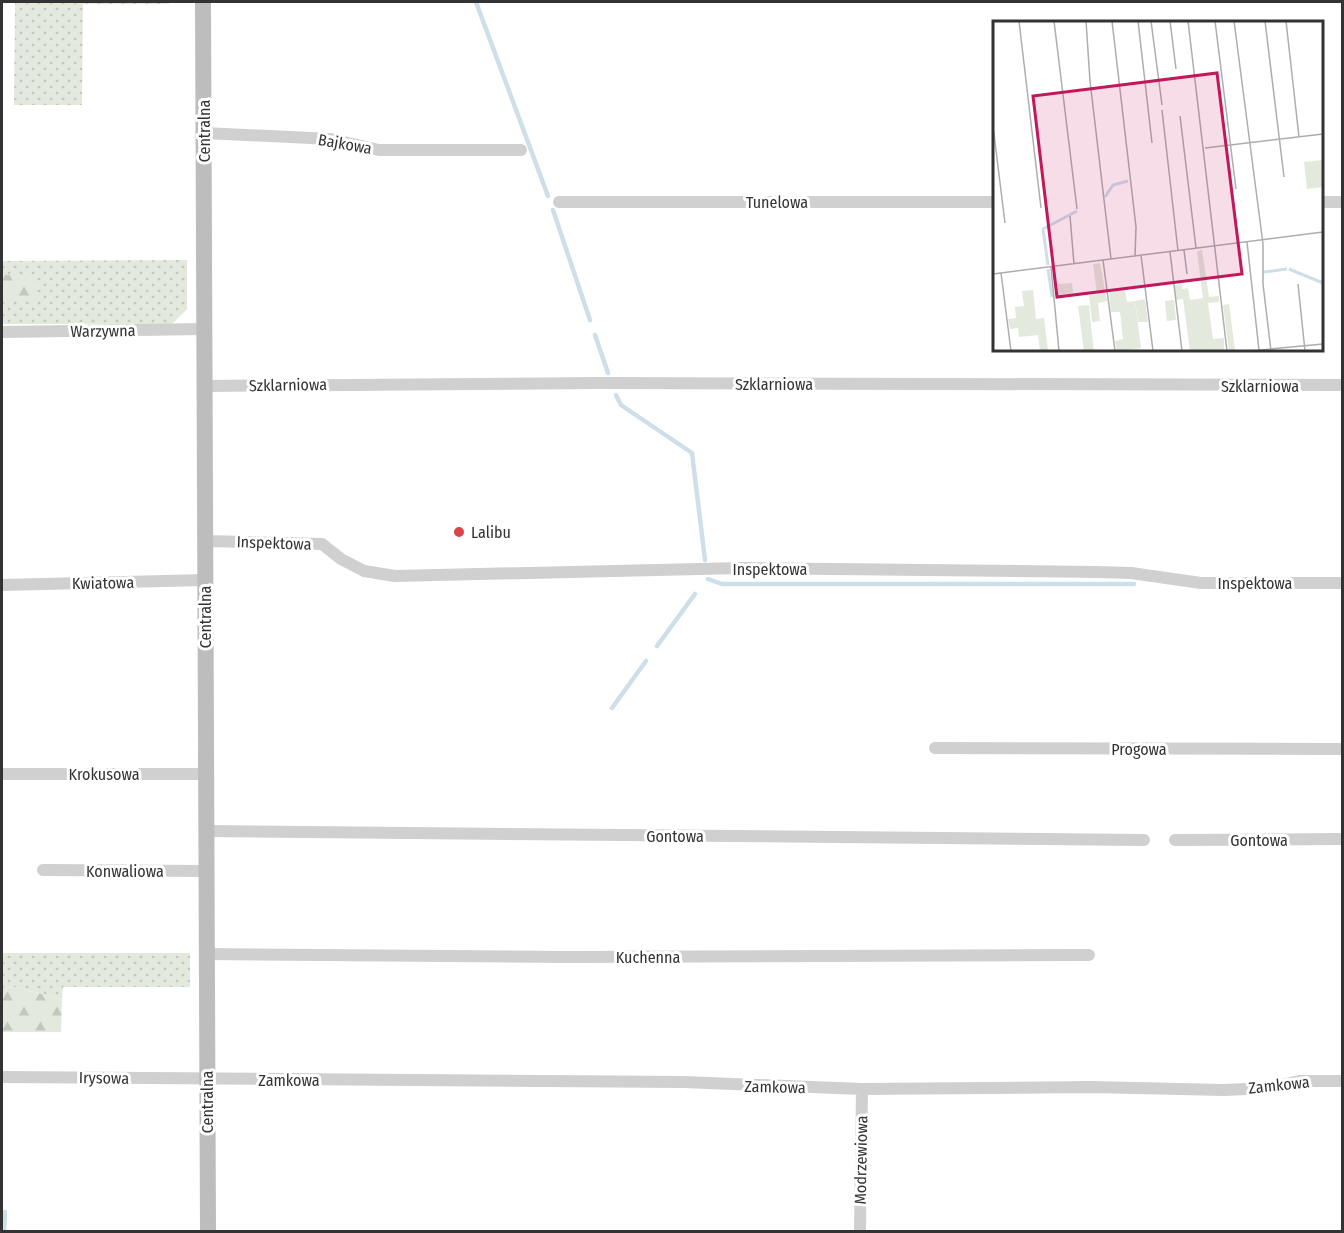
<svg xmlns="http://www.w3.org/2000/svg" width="1344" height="1233" font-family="'Fira Sans Condensed',sans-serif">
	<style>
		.grass { fill: url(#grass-dots) }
		.forest { fill: url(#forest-firs) }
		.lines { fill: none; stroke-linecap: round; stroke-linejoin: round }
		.stream { stroke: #cedfea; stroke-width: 4.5 }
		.street { stroke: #d0d0d0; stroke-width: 12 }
		.secondary { stroke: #bdbdbd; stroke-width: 16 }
		.poi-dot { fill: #dd4249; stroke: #fff; stroke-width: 2 }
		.labels { text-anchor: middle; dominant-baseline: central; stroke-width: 6; stroke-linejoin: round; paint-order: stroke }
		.street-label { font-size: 16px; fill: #333; stroke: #fff }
		.poi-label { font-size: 16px; fill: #333; stroke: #fff; text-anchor: start }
		.inset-river { fill: none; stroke: #cedfea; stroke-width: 3 }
		.inset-road { fill: none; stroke: #adadad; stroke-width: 1.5 }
		.view { fill: #c2185b; fill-opacity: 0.15; stroke: #c2185b; stroke-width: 3 }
		.inset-edge { fill: none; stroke: #333; stroke-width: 3 }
	</style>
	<defs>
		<pattern id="grass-dots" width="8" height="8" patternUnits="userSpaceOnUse" patternTransform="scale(1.5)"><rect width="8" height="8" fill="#e3e9dd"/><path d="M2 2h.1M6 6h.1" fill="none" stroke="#c3c8be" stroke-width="1.8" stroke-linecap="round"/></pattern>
		<pattern id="forest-firs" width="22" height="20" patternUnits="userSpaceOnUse" patternTransform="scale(1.5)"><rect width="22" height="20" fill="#e3e9dd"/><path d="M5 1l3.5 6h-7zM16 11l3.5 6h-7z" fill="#c3c8be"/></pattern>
	</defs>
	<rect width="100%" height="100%" fill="#fff"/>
	<path class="grass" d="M15,2H166L170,4H83L82,105H14Z
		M187,260V309L172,324H2V261Z
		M2,953H190V987H63L62,999L15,987L2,988Z"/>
	<path class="forest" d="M2,275H36V300H2Z
		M15,987L62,999L61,1032H2V988Z"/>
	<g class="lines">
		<path class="stream" d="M476,2L548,196
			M553,210L590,320
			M595,335L608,373
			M616,395L621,405L692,453L705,560
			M708,579L722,584H1134
			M657,646L695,594
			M612,708L646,661
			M4,1232L5,1212"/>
		<path class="street" d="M204,133L331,139L379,150H521
			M559,202H994
			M1322,202H1342
			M2,332L204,329
			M205,386L598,383L1342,385
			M205,541L322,544L341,559L364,571L395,576L741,568L1097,572L1131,573L1201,583H1342
			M2,585L205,580
			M935,748L1342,749
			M2,774H206
			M206,831L1144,840
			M1175,840L1342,839
			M43,870L206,871
			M206,954L567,957L1089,955
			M2,1077L684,1082L862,1089L1091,1087L1224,1090L1270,1088L1299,1081H1342
			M860,1232L862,1089"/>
		<path class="secondary" d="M203,2L208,1232"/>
	</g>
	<circle class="poi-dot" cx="459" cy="532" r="6"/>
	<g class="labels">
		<g class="street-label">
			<text transform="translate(204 131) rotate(-90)">Centralna</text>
			<text transform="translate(345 144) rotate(10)">Bajkowa</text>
			<text x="777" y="202">Tunelowa</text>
			<text transform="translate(103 331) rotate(-1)">Warzywna</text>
			<text x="774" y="384">Szklarniowa</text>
			<text transform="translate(288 385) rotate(-1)">Szklarniowa</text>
			<text x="1260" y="386">Szklarniowa</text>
			<text transform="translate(274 543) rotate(2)">Inspektowa</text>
			<text x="770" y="569">Inspektowa</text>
			<text transform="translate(103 583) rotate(-1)">Kwiatowa</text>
			<text x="1255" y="583">Inspektowa</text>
			<text transform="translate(205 617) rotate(-90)">Centralna</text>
			<text x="1139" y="749">Progowa</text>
			<text x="104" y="774">Krokusowa</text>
			<text x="675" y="836">Gontowa</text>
			<text x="1259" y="840">Gontowa</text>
			<text x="125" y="871">Konwaliowa</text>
			<text x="648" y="957">Kuchenna</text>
			<text transform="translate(104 1078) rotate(1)">Irysowa</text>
			<text x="289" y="1080">Zamkowa</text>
			<text transform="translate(1279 1085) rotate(-6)">Zamkowa</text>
			<text transform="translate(775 1087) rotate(1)">Zamkowa</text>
			<text transform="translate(207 1102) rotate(-90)">Centralna</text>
			<text transform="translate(861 1160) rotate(-89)">Modrzewiowa</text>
		</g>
		<g class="poi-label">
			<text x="471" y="532">Lalibu</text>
		</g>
	</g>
	<g transform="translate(993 21)">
		<rect width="330" height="330" fill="#fff"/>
		<path d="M209,229L216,276L226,275V281L215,282L220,318L231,317V330H197L190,278L183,279L181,264L189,263V268L195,267L197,279L210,277L204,230ZM107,242L114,280L105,282L107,300L99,301L96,274L104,273L100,243ZM62,250L64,263L79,262L80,272L62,274ZM40,269L43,298L51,297L55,330H47L45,314L26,316L25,307L17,308L15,298L23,297L22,286L31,285L29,270ZM132,269L134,281L142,280L148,327L124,330L122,320L130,318L127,291H118L116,271ZM181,279L183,299L174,300L172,280ZM236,283L242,329L240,330H236L230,284ZM96,284L98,305L101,330H91L85,285Z" fill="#e3e9dd"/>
		<path d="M330,139V166L314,168L311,141Z" fill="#e3e9dd"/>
		<path d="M152,278L155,301H145L142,280Z" fill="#e3e9dd"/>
		<path class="inset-river" d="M112,176L120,164L135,160M55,244L50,208L84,190M55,248L59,276M296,248L330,262M271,251L294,248"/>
		<path class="inset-road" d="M26,0L48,187M61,0L84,188M93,0L97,60L118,238M119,0L143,206L142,235M145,0L159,122M158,0L169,84M177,0L183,48M195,0L234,330M222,0L243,168M241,0L270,223V263L278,330M272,0L291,156M293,0L306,116M169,89L185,230M187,95L203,227M0,105L12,202M212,127L330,113M77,195L81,243M254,221L266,329M191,229L194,253M177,231L189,330M148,234L160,330M110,239L122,330M58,246L66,330M8,252L18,330M0,253L330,211M305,263L312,330M257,330L330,323"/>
		<path class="view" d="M224,52L249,253L64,276L40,75Z"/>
		<rect width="330" height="330" class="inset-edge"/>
	</g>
	<rect width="1344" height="1233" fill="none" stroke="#333333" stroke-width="6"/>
</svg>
